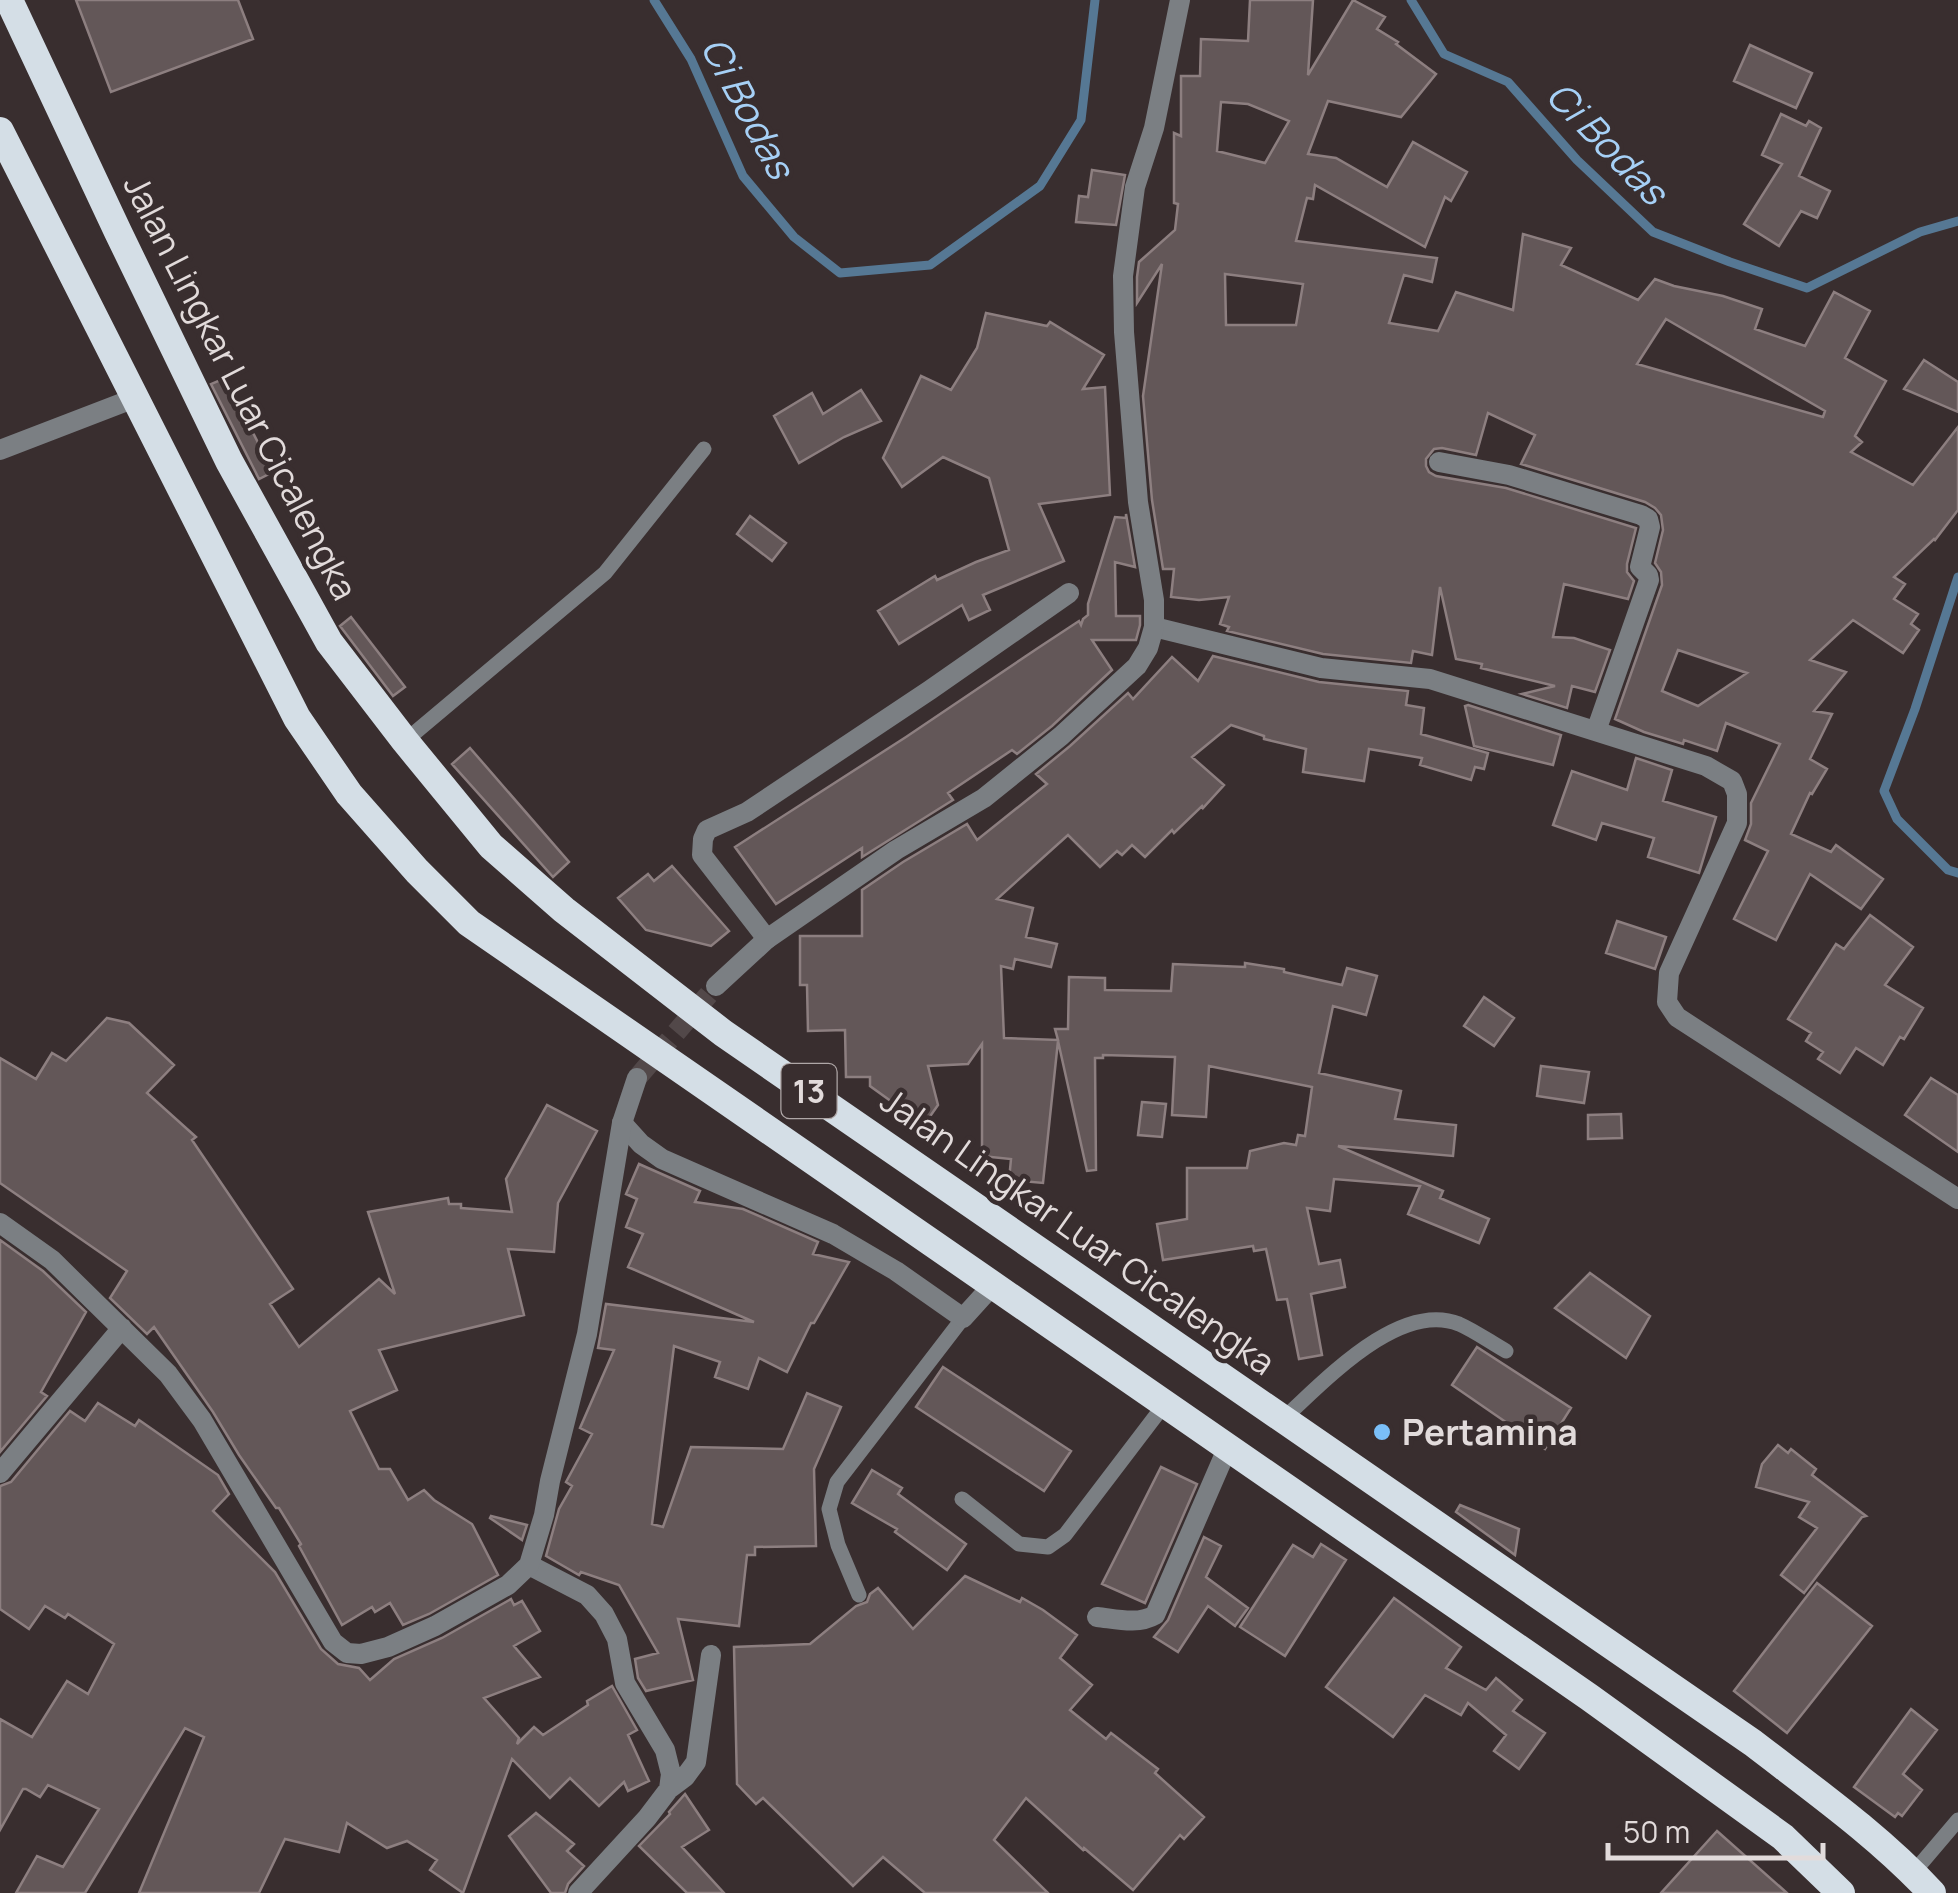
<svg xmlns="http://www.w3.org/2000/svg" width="1958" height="1893" font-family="Manrope,sans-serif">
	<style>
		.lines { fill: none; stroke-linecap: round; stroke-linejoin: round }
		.stream { stroke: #567894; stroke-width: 9 }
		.building { fill: #635758; stroke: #8d7f80; stroke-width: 2.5; fill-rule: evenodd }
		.tertiary-tunnel { stroke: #524849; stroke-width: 20; stroke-dasharray: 20 10; stroke-linecap: butt }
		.service { stroke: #7b7f83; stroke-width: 15 }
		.minor { stroke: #7b7f83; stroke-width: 20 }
		.tertiary { stroke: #7b7f83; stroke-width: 20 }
		.trunk { stroke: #d4dee6; stroke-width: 28 }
		.poi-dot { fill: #7abff8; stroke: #392e2f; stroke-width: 4 }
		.labels { text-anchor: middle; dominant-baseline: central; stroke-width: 9; stroke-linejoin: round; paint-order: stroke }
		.shield { fill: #392e2f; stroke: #afa7a7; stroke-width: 2.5 }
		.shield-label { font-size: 32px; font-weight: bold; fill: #e2dbdb }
		.street-label { font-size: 35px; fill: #e2dbdb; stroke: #392e2f }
		.poi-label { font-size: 35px; font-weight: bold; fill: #e2dbdb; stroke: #392e2f; text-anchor: start }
		.water-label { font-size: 38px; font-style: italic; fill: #a6d0f6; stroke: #392e2f }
	</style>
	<rect width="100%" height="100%" fill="#392e2f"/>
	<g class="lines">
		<path class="stream" d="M654,0L691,59L743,176L794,237L840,273L930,265L1040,186L1081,120L1095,0
			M1411,0L1444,54L1508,82L1577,160L1653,232L1730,262L1807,288L1920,232L1958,221
			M1958,577L1915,709L1884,791L1897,819L1948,870L1958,873"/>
	</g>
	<path class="building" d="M76,0H238L253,39L111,92Z
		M1250,0H1313L1308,75L1353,0L1385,17L1377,29L1398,42L1396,44L1436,74L1401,117L1328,101L1308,154L1336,158L1387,187L1413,142L1467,172L1451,201L1445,197L1425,247L1315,185L1313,199L1307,198L1296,241L1437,258L1432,282L1404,275L1389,323L1438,331L1456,292L1513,310L1523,234L1571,248L1561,265L1638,300L1655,279L1674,286L1723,296L1762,309L1755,329L1805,346L1834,292L1870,311L1845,358L1886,381L1855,436L1862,442L1851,452L1913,485L1958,427V510L1935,540L1934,539L1894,577L1905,584L1894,599L1918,614L1911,624L1919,630L1903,653L1853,620L1810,660L1846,672L1814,711L1832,714L1810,759L1827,769L1812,794L1810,793L1791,834L1831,852L1836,845L1883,879L1861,909L1810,874L1776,940L1734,919L1768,851L1745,840L1751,824V803L1780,744L1726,723L1717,751L1684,740L1683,744L1644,732L1615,719L1662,585L1661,572L1655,563L1663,530L1661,515L1655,508L1645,502L1521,464L1535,435L1488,413L1476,455L1442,448L1434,449L1426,459V466L1429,472L1436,476L1506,488L1636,528L1627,564V572L1634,581L1628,599L1564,584L1553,637L1574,638L1610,650L1595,692L1572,686L1567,708L1522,694L1555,686L1481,668L1482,664L1456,659L1440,587L1432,655L1413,651L1411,663L1323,654L1227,631L1229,627L1220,624L1229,597L1199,600L1171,597L1174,569H1163L1152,500L1143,396L1162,264L1137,303V277L1139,262L1175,230L1178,204L1174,203V133L1181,136V76H1200L1201,39L1248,41ZM1221,102L1248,104L1289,121L1265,163L1217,151ZM1225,274L1303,284L1296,325H1226ZM1666,319L1825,411L1823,417L1637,364ZM1678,650L1747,673L1698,706L1662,691Z
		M1750,45L1812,73L1796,108L1734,81Z
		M1781,114L1806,126L1809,121L1821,128L1799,176L1830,191L1817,218L1801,211L1779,246L1744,224L1782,164L1762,155Z
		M1092,170L1125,175L1116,225L1076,222L1079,196L1088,197Z
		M986,313L1047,326L1050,322L1104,355L1083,389L1105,387L1110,495L1039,504L1064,561L983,595L990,610L969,620L962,605L899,644L878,611L935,576L937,580L976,562L1009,550L989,478L943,457L902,487L883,458L921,376L951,390L977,348Z
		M1924,360L1958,382V412L1904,389Z
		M225,378L273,472L259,479L211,384Z
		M861,390L881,421L844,437L799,463L774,416L812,393L823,414Z
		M1126,514L1135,567L1115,562L1116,616H1140V625L1136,640H1092L1112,670L1052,726L1017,754L1012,750L948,793L953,800L862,857V848L776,904L735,847L906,737L1038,648L1079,621L1081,625L1083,619L1088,615V604L1115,517L1126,518Z
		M750,516L786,543L772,561L737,534Z
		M351,617L405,687L393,696L340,626Z
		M1213,656L1319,682L1408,691L1406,705L1424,708L1421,734L1488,753L1484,769L1475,767L1471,780L1420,765L1422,758L1369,749L1364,781L1303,772L1306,749L1264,739V736L1231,725L1192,757L1224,785L1203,808L1202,806L1174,833L1172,830L1145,857L1132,845L1122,855L1117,851L1100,867L1068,835L997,899L1033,908L1026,937L1057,944L1051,967L1015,959L1013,969L1001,966L1004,1038L1058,1040L1055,1029H1068L1069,977L1105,978V990L1171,991L1173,964L1245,967V963L1284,969V972L1342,985L1347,968L1377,976L1366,1015L1333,1006L1319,1073L1401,1091L1395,1119L1456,1125L1453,1156L1338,1146L1443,1191L1440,1198L1489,1219L1479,1243L1408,1214L1420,1186L1334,1179L1330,1211L1307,1208L1319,1264L1340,1260L1345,1287L1311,1294L1322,1355L1299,1359L1287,1299L1277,1300L1266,1249L1254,1251L1253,1246L1163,1260L1157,1224L1187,1219V1168H1247L1250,1151L1284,1143L1296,1145L1298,1135L1305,1136L1312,1087L1209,1066L1206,1117L1172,1115L1175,1057L1103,1055V1058H1095L1096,1170L1087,1171L1058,1041L1043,1183L1009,1180L1011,1159L982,1156V1044L968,1064L928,1066L938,1105L924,1125L870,1086V1077H846L845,1030L808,1031L807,985H800V936H862V890L903,862L967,824L977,840L1047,784L1036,774L1070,746L1128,693L1133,699L1172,657L1198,681Z
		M1468,705L1561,735L1553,765L1474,746L1465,706Z
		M470,748L569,862L553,877L452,764Z
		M1636,758L1672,770L1663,801L1716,817L1699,873L1648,857L1654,838L1602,823L1596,840L1553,825L1572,771L1627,790Z
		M672,866L729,931L711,946L646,930L618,898L648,874L654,881Z
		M1870,915L1913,947L1885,985L1923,1008L1904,1039L1900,1037L1883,1065L1856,1048L1840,1073L1818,1059L1823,1052L1806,1041L1811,1033L1788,1019L1836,944L1844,949Z
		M1617,921L1666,937L1655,969L1606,953Z
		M1484,997L1514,1018L1494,1046L1464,1026Z
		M107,1018L129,1023L174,1065L147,1093L196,1137L192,1140L293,1289L270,1304L299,1347L379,1279L395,1294L368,1212L448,1198L449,1204H461V1208L512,1212L506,1179L547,1105L597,1131L558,1203L554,1252L508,1249L524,1315L379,1350L397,1390L350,1411L379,1469H390L408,1500L424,1490L434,1500L472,1524L498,1575L429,1614L403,1625L390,1603L375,1612L372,1607L342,1625L299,1546L301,1544L279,1508H276L239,1455L213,1412L154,1327L147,1334L110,1298L127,1271L0,1183V1058L36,1079L52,1053L66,1061Z
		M1541,1066L1589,1072L1584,1103L1537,1096Z
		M1931,1078L1958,1095V1152L1905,1115Z
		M1142,1102L1166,1104L1162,1137L1138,1135Z
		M1621,1114L1622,1138L1588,1139V1115Z
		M639,1164L700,1191L695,1202L743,1209L818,1242L813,1254L849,1262L814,1323H811L787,1372L759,1358L748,1389L715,1377L720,1362L674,1346L652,1524L663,1527L691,1447L783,1449L807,1393L841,1407L814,1469L816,1546L755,1547V1555H747L739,1626L678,1619L693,1680L646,1691L638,1678L635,1659L658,1653L619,1585L581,1572L579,1575L546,1556L559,1509L572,1486L566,1482L592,1434L580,1428L614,1350L598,1348L606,1304L754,1322L628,1267L643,1234L626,1227L637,1199L626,1194Z
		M0,1240L43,1271L86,1312L41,1392L47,1396L0,1452Z
		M1590,1273L1650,1316L1626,1358L1555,1308Z
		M1477,1347L1571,1408L1545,1449L1452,1385Z
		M943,1367L1071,1451L1044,1491L916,1407Z
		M98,1403L135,1426L139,1420L218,1475L229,1494L213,1511L275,1572L321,1649L338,1664L359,1668L370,1680L394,1659L442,1638L511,1599L514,1605L522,1601L540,1631L514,1646L540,1677L484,1698L519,1738L517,1744L534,1727L543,1735L588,1705L587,1701L612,1686L637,1730L628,1735L649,1781L628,1791L624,1782L599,1806L570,1778L550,1798L512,1759L463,1893L430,1870L437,1860L407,1841L387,1848L347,1823L339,1852L285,1839L259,1893H139L204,1737L185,1728L85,1893H16L37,1856L63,1867L99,1809L48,1785L40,1797L26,1789H23L0,1830V1719L32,1737L67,1681L88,1694L114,1644L68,1614L65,1618L45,1606L29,1629L0,1609V1486L11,1482L70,1411L85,1421Z
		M1778,1445L1788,1453L1791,1449L1816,1469L1812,1475L1866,1516L1862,1517L1804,1593L1781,1575L1817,1528L1799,1517L1809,1502L1756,1487L1762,1464Z
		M1161,1467L1197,1484L1145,1603L1102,1584Z
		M872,1470L902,1488L898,1494L966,1544L947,1570L895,1532L897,1529L852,1503Z
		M1460,1505L1519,1529L1515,1555L1456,1512Z
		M491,1516L527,1525L522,1540L490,1518Z
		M1204,1537L1221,1546L1206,1577L1248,1608L1235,1626L1208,1606L1178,1652L1154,1637L1168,1620Z
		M1321,1544L1346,1560L1285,1656L1240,1627L1293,1545L1313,1557Z
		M965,1576L1020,1602L1022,1598L1043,1610L1077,1635L1060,1658L1092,1685L1070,1710L1106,1739L1111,1733L1158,1769L1155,1773L1204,1817L1184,1839L1180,1835L1133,1890L1084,1848L1083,1850L1026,1798L994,1840L1048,1893H925L883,1857L853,1886L763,1798L756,1804L737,1784L734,1647L810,1644L856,1606L867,1602L870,1594L878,1588L913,1629Z
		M1817,1583L1872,1626L1787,1733L1734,1691Z
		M1394,1598L1461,1647L1446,1668L1486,1690L1496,1678L1522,1700L1513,1711L1545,1733L1519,1769L1494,1751L1506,1735L1468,1703L1461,1715L1425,1695L1393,1737L1326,1687Z
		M1911,1709L1937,1730L1903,1774L1922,1790L1902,1816L1898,1813L1895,1817L1854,1787Z
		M685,1794L709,1830L682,1847L724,1893H687L639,1846L670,1814L669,1812Z
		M536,1813L574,1844L567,1851L584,1866L568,1884L565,1893H551L509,1836Z
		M1717,1831L1787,1893H1661Z"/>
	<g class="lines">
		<path class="tertiary-tunnel" d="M637,1078L716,986"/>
		<path class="service" d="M405,741L605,573L704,449
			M1284,1418C1324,1382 1399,1300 1459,1324C1475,1331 1490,1342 1506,1351
			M962,1499L1019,1544L1048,1547L1065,1535L1164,1405
			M859,1595L838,1545L829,1509L837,1482L963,1318
			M1913,1873L1958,1820"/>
		<path class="minor" d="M0,450L135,398
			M1439,462L1509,475L1641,515L1648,519L1650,527L1640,567L1648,575L1649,580L1596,731
			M1154,627L1321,668L1430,679L1706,766L1732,781L1737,794V823L1669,973L1667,1002L1677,1017L1958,1199
			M767,939L702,855L703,839L707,830L747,812L930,690L1069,593
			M622,1123L641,1144L662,1159L833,1234L896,1271L963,1318L992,1286
			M529,1565L587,1595L604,1614L617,1639L625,1683L665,1750L671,1774L669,1789L647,1818L578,1893
			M1097,1617C1116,1619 1138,1625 1155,1615L1227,1449
			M669,1789L685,1777L696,1762L711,1655"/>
		<path class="tertiary" d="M716,986L767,939L896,850L984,798L1061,736L1137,666L1148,648L1154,627V600L1138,502L1124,332L1123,276L1135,187L1154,128L1180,0
			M0,1223L52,1260L168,1374L202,1420L333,1642L347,1653L361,1654L388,1647L435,1626L508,1585L529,1565L544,1515L550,1481L587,1334L622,1123L637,1078
			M0,1473L122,1328"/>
		<path class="trunk" d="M9,0L118,232L229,461L329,642L405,741L491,846L564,910L723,1033L1753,1743C1814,1790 1879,1836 1932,1893
			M0,131L297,718L349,794L417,871L469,923L1589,1697L1783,1837L1841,1893"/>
	</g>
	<circle class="poi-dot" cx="1382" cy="1432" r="10"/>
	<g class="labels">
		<rect class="shield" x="781.5" y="1064" width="55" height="54" rx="8"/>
		<g class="shield-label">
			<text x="809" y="1091">13</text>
		</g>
		<g class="street-label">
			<text transform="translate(241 387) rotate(63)">Jalan Lingkar Luar Cicalengka</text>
			<text transform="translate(1078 1231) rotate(35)">Jalan Lingkar Luar Cicalengka</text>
		</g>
		<g class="poi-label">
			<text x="1402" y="1432">Pertamina</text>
		</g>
		<g class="water-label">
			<text transform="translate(749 107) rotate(62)">Ci Bodas</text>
			<text transform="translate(1608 142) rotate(46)">Ci Bodas</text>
		</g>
	</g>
	<path d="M1608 1843v15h215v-15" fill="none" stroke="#e2dbdb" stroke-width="5"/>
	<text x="1623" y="1843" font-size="30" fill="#e2dbdb" stroke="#392e2f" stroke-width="8" paint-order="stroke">50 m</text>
</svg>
